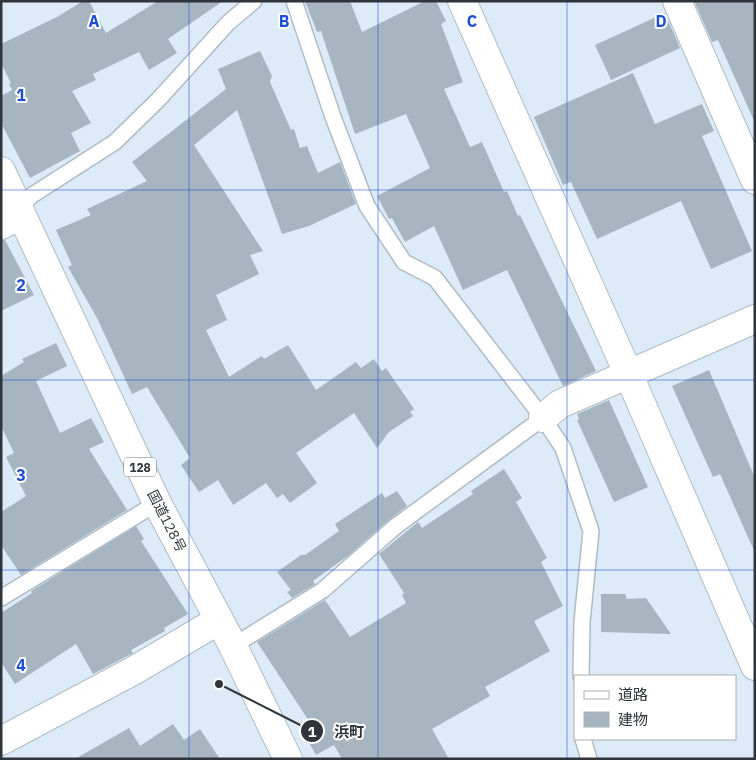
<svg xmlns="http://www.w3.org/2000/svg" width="756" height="760" font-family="'IBM Plex Sans','Noto Sans JP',sans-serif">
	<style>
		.building { fill: #a7b5c0 }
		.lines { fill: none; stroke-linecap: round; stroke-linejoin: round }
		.service-casing { stroke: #aebcc7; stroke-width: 18 }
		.minor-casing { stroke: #aebcc7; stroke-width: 30 }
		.trunk-casing { stroke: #aebcc7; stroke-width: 30 }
		.service { stroke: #fff; stroke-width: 15 }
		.minor { stroke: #fff; stroke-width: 28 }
		.trunk { stroke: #fff; stroke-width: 28 }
		.grid { fill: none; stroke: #1d4ed8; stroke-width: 1; stroke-opacity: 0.55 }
		.labels { text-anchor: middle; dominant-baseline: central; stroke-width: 4; stroke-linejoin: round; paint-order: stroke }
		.shield { fill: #fff; stroke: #6d7275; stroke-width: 1 }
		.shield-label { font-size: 12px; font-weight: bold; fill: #2f353a }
		.street-label { font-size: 14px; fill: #2f353a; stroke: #fff }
		.grid-label { font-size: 16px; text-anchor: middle; font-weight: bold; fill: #1d4ed8; stroke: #fff; stroke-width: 4; stroke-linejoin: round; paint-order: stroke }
		.leader { fill: none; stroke: #2f353a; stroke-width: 2 }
		.callout-dot { fill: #2f353a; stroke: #fff; stroke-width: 2 }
		.mark-label { font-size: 15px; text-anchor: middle; font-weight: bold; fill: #fff }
		.callout-label { font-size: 15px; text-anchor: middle; font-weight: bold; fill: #2f353a; stroke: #fff; stroke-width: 4; stroke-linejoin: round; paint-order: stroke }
	</style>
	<rect width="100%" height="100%" fill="#dcebf7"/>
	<path class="building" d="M83,1H89L106,33L158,1H223L168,39L177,53L149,70L139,52L93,74L96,80L72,91L91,123L71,133L80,151L30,178L1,123V96L12,90L9,84L11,83L1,63V44L57,17Z
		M305,1H350L362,32L425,1H436L446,21L441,24L463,82L444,89L470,147L482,142L504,192L507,191L518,216L520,215L596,371L563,386L507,270L463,290L434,226L405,242L392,218L389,219L377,196L430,168L406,114L355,134L321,31L317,32Z
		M694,1H755V123L718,40L712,42Z
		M665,13L680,48L611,80L595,45Z
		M260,51L272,76L270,82L291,130L294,129L300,148L307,146L318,173L340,162L356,204L309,226L282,234L237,110L194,145L263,251L250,255L259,274L216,295L227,320L206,330L229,377L262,356L264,359L288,345L316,390L356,362L361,368L374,359L382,371L386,368L414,409L410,412L413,416L389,432L377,448L354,413L296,453L317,483L290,503L283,494L277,498L266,483L233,505L218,480L199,492L181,465L190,458L147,387L132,394L97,318L68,267L72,265L56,230L91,215L87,209L147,181L132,162L226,89L218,69Z
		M633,73L655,124L702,104L714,131L702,136L752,251L711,269L681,201L597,239L571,182L563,185L534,117Z
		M1,240H5L34,295L1,311Z
		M56,343L67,366L36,381L60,433L91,418L104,442L89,449L127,510L21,575L1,545V512L26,496L6,457L14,453L1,426V376L24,362L22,359Z
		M709,370L755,478V553L720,474L713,477L672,386Z
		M609,400L648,487L614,502L577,420L579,419L577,414Z
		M504,469L522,498L516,502L547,558L541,562L563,606L534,621L550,651L485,687L490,696L432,729L449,759H342L334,745L316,755L303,732L313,727L257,642L325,600L350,637L406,603L402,595L404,593L379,554L418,522L422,528L473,494L471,491Z
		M397,491L407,506L390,519L349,555L313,581L315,584L292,598L287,592L291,590L277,572L301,555H305L339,531L335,524L382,493L385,498Z
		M136,526L144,539L141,541L188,614L164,628L165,631L131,650L133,653L93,674L76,644L15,684L1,662V613L32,593L31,591Z
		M601,594H625L627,599L646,598L671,634L601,632Z
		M173,724L184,740L200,729L220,759H75L129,728L140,746Z"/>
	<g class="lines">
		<defs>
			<path id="service" d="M294,1L333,117L367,206L404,262L435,278L543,418L563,448L591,531L582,622L581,676
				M19,209L31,196L115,142L158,100L228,23L254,1
				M1,598L157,503
				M233,646L323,590L396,526L543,418
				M583,739L589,759"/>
			<path id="minor" d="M462,1L628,373L755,666
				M677,1L755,180
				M1,225L7,222L19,209
				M543,418L560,404L755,319
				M1,741L133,671L219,620"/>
			<path id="trunk" d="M1,171L157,503L233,646L288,759"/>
		</defs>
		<use href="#service" class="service-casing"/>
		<use href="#minor" class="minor-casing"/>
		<use href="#trunk" class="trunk-casing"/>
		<use href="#service" class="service"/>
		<use href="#minor" class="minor"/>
		<use href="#trunk" class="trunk"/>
	</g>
	<path class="grid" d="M189,1V759M378,1V759M567,1V759M1,190H755M1,380H755M1,570H755"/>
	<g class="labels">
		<rect class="shield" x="124" y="457.5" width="32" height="19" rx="4"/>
		<g class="shield-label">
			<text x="140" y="467">128</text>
		</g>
		<g class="street-label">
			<text transform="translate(167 521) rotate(63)">国道128号</text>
		</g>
	</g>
	<g class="grid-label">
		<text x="94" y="27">A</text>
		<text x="284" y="27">B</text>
		<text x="472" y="27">C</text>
		<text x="661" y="27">D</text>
		<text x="21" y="101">1</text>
		<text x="21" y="291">2</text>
		<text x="21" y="481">3</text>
		<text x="21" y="671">4</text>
	</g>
	<path class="leader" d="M219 684L312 731"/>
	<g class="callout-dot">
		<circle cx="219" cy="684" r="5"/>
		<circle cx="312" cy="731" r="12"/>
	</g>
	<g class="mark-label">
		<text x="312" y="737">1</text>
	</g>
	<g class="callout-label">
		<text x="349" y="737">浜町</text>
	</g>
	<rect width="756" height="760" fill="none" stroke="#2f353a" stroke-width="5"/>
	<rect x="574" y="675" width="162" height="65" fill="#ffffff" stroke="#acaeb0"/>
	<rect x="584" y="691" width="25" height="8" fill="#ffffff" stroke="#acaeb0"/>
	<text x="618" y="700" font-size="15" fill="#2f353a">道路</text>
	<rect x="584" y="712" width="25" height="15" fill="#a7b5c0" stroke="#acaeb0"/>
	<text x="618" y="725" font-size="15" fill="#2f353a">建物</text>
</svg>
